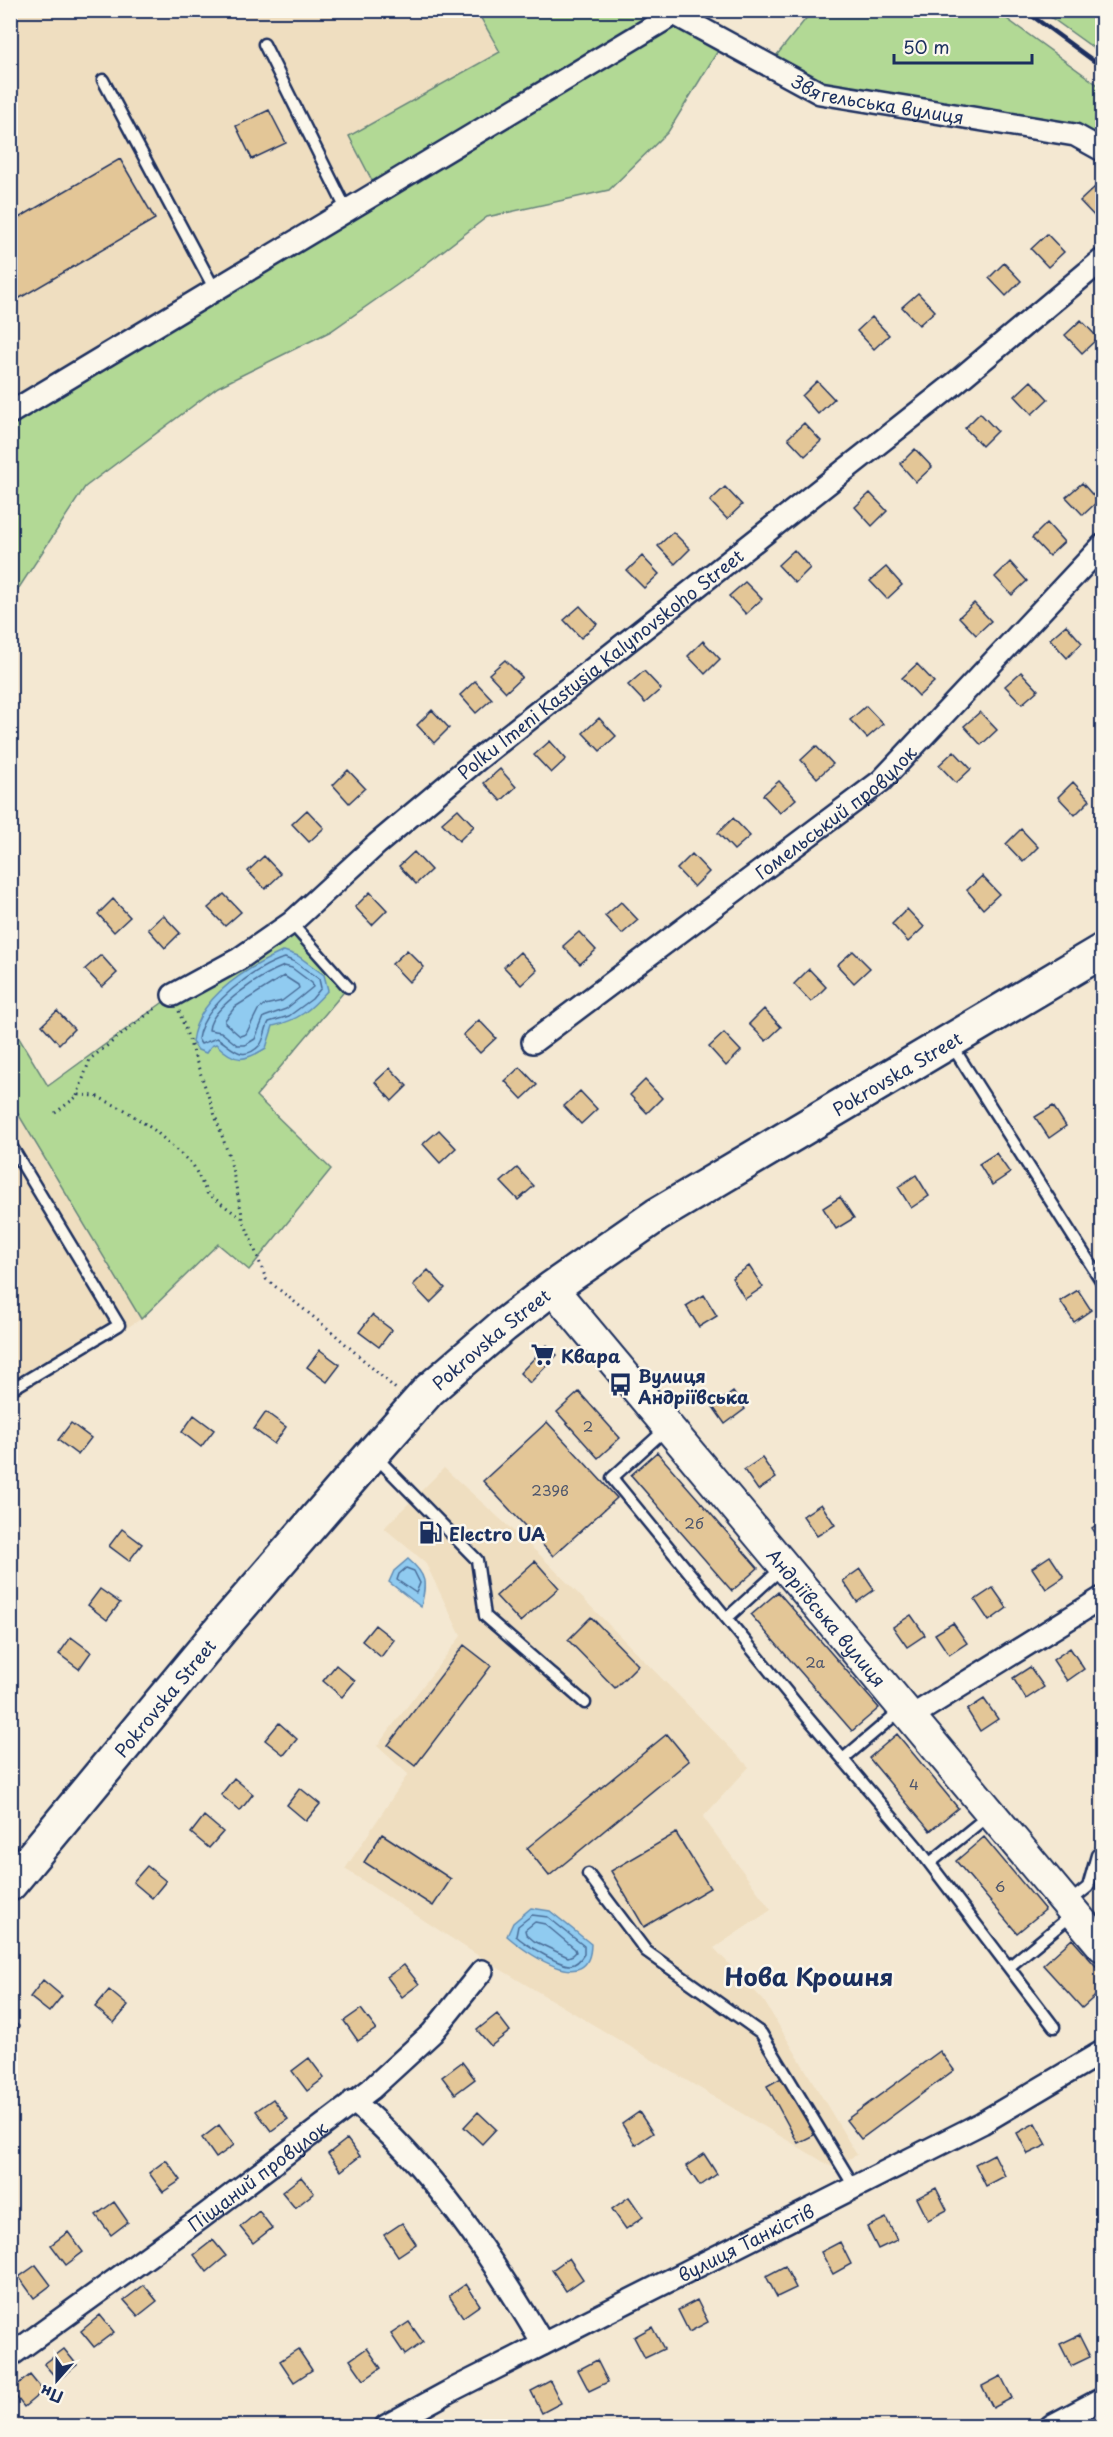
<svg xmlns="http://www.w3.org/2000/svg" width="1113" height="2437" font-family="'Playpen Sans',sans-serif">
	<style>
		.built { fill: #efdec0 }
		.green { fill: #b2d995; stroke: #66847a; stroke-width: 1.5 }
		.water { fill: #90cbf0; stroke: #618db6; stroke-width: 1.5 }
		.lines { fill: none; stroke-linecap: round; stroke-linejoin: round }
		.shore { stroke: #4a6d98; stroke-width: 1.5 }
		.building { fill: #e3c697; stroke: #1b2f5e; stroke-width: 1.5 }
		.lane-casing { stroke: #1b2f5e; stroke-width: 15 }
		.street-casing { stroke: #1b2f5e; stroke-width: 26 }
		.secondary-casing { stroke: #1b2f5e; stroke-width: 34 }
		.highway-casing { stroke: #1b2f5e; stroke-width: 38 }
		.path { stroke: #1b2f5e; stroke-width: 3; stroke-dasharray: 1.5 4.5; stroke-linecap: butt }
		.lane { stroke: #fbf7ec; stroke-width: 10 }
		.street { stroke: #fbf7ec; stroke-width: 21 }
		.secondary { stroke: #fbf7ec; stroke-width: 30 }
		.highway { stroke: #fbf7ec; stroke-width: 33 }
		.rail { stroke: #1b2f5e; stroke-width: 4.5 }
		.labels { text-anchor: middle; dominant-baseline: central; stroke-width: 5; stroke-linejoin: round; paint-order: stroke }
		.number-label { font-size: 15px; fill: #4d556c }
		.street-label { font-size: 18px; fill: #1b2f5e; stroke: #fbf7ec }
		.poi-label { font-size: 18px; font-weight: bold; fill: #1b2f5e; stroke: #fbf7ec; text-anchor: start }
		.district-label { font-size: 24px; font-weight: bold; fill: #1b2f5e; stroke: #fbf7ec }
	</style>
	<rect width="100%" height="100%" fill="#f4e8d2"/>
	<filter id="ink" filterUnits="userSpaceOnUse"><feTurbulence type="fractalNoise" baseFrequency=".0167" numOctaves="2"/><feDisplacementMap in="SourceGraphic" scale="12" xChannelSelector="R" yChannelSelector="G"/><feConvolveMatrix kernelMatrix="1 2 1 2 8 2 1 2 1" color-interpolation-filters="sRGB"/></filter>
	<g filter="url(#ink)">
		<path class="built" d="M11,11H477L500,52L349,136L378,192L11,413Z
			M10,1102L141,1319L11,1400H10Z
			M444,1468L540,1555L749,1767L703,1817L771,1910L714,1948L764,2001L857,2155L832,2167L488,1962L345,1869L408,1774L377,1746L461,1636L425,1562L384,1528Z"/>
		<path class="green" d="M477,11H667L724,41L668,132L609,190L487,217L414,273L331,331L218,387L85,487L11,600V413L378,192L349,136L500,52Z
			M812,11H996L1102,88V140L1077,129L1009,112L875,97L801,78L772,61Z
			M1042,11H1102V54Z
			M291,923L348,987L256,1096L331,1169L249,1270L218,1244L141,1319L11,1102V1025L48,1086L173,995Z"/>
		<path class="water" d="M284,951L298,956L324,975L328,990C310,1010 299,1020 273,1026L266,1048C244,1062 235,1063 216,1044L211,1046L206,1053L198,1050L192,1042C197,997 247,968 284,951Z
			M408,1559C428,1576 426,1583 421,1607L389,1582L394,1571Z
			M531,1908L550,1911L591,1944C590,1998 527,1953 507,1936L513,1923Z"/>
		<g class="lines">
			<path class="shore" d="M285,958L295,962L319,979L321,988L312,999L289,1016L269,1022C265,1028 265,1039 260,1045C242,1064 231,1046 217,1038L201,1044L198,1039C202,1007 255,966 285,958Z
				M284,966L292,968L312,983L313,987L286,1009L264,1017L255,1039L245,1045H237L221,1032L209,1030C210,1007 264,974 284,966Z
				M284,976L298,985L299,988L282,1001L265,1005L258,1010L246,1034L240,1036L225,1023V1020L235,1007Z
				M406,1568L414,1571L420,1583L416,1593L397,1580L399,1574Z
				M532,1915L548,1917L584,1946V1954C581,1959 577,1965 570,1965C558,1965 525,1944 516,1936L518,1926Z
				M535,1922L545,1924L575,1949L576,1952L573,1955L568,1957L534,1941L526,1934L525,1930Z"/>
		</g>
		<path class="building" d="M269,110L286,143L252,159L236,126Z
			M120,159L155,219L13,302L10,298V223Z
			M1095,187L1102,194V214L1097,219L1080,201Z
			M1047,234L1064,252L1048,267L1031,249Z
			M1004,263L1021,281L1006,296L989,278Z
			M918,293L935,311L919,325L902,307Z
			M872,317L889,335L874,349L857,331Z
			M1081,320L1098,338L1082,353L1065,335Z
			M817,381L834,399L818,414L802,396Z
			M1031,381L1048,399L1032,414L1015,396Z
			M980,413L997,431L982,446L965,428Z
			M804,423L821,441L805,456L788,438Z
			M915,449L932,467L916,482L900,464Z
			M1082,483L1098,501L1083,515L1066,497Z
			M725,487L742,505L727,519L710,501Z
			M870,493L887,511L872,526L855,507Z
			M1047,523L1064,542L1049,556L1032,538Z
			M673,532L690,549L675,564L658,546Z
			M794,550L810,568L795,583L778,565Z
			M642,556L659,574L644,588L627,571Z
			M1010,562L1027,581L1012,595L995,577Z
			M886,567L902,585L887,599L870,581Z
			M745,582L762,599L746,614L729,596Z
			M1102,589V605L1095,597Z
			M974,603L991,621L976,635L959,617Z
			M580,606L597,624L581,638L564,620Z
			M1066,625L1082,643L1067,658L1050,639Z
			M703,641L720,659L705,674L688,656Z
			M505,660L522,677L506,692L489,674Z
			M917,664L934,682L919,696L902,678Z
			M644,671L661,689L645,703L628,685Z
			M1021,672L1038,690L1022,704L1005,686Z
			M475,681L492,699L476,713L460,695Z
			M866,706L883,724L867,738L850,720Z
			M432,710L449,728L434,743L417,725Z
			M980,712L997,730L981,745L964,726Z
			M599,718L616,736L600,751L583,733Z
			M550,741L566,759L551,773L534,755Z
			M816,746L833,764L817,778L801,760Z
			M954,751L971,769L956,783L939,765Z
			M500,769L516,787L501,801L484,783Z
			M348,770L365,788L349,803L333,785Z
			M779,781L796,799L780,813L763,795Z
			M1073,782L1090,800L1075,815L1058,797Z
			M458,809L474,826L459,841L442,823Z
			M307,810L324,828L309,842L292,824Z
			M733,818L750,836L734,850L718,833Z
			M1021,829L1038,847L1023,862L1006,844Z
			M414,852L431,870L416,884L399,866Z
			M692,854L709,872L694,887L677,869Z
			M264,856L281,874L265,889L248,871Z
			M982,876L999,894L983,909L967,890Z
			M370,892L387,910L372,925L355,907Z
			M224,894L241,912L225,926L208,908Z
			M113,899L130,917L114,932L98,914Z
			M621,902L638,920L622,934L605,916Z
			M907,909L924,927L908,942L892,924Z
			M163,915L180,933L165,948L148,929Z
			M579,932L596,950L580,964L563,946Z
			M407,950L424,967L409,982L392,964Z
			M853,951L870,968L854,983L837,965Z
			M520,952L537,970L521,985L504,967Z
			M101,955L117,973L102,987L85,969Z
			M809,969L826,987L811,1002L794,984Z
			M764,1009L781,1027L766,1041L749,1024Z
			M57,1011L74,1029L59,1044L42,1025Z
			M479,1020L496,1038L480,1053L463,1035Z
			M724,1033L741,1051L726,1066L709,1047Z
			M520,1067L537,1085L522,1099L505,1081Z
			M390,1068L407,1086L392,1101L375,1082Z
			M645,1080L662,1098L647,1113L630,1095Z
			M580,1091L597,1109L581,1124L564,1106Z
			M1053,1106L1066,1126L1049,1138L1035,1117Z
			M439,1130L456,1148L440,1163L423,1144Z
			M996,1153L1010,1173L992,1185L979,1164Z
			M517,1168L534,1186L518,1200L501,1182Z
			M916,1175L929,1196L911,1208L898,1187Z
			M840,1197L854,1218L836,1229L823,1208Z
			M749,1266L763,1287L745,1299L732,1278Z
			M428,1270L445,1288L430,1303L413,1285Z
			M1078,1290L1091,1310L1074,1322L1060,1301Z
			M704,1295L717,1316L699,1327L686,1306Z
			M372,1315L392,1330L379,1347L359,1332Z
			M547,1345L557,1355L530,1383L520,1373Z
			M320,1350L340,1365L327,1382L307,1367Z
			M579,1392L620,1438L598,1458L557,1412Z
			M733,1392L745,1409L725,1424L713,1407Z
			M266,1412L286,1427L274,1444L254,1429Z
			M194,1415L214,1430L201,1447L182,1432Z
			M547,1422L617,1498L553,1556L483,1481Z
			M71,1423L91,1438L78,1455L58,1440Z
			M657,1452L758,1568L732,1591L631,1475Z
			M762,1458L776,1478L758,1490L744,1470Z
			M821,1504L835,1525L817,1536L803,1516Z
			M1102,1521V1543L1092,1528Z
			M122,1529L142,1544L129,1561L109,1546Z
			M1050,1556L1064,1577L1046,1589L1032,1568Z
			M535,1561L559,1588L520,1622L496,1596Z
			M860,1569L874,1590L857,1602L843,1581Z
			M993,1588L1007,1608L989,1621L975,1600Z
			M100,1589L120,1603L107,1620L88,1605Z
			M778,1592L879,1708L852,1731L751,1615Z
			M911,1615L925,1635L907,1647L893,1627Z
			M591,1617L638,1665L615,1688L568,1640Z
			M953,1623L967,1643L949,1655L935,1634Z
			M375,1625L394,1640L381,1657L362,1641Z
			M71,1637L91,1652L79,1669L59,1654Z
			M464,1645L491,1666L415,1766L388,1745Z
			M1070,1648L1084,1669L1067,1681L1053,1660Z
			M336,1665L355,1681L342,1697L323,1681Z
			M1030,1667L1044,1687L1026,1699L1013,1678Z
			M984,1699L998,1719L980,1731L967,1710Z
			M279,1723L297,1739L284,1755L265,1740Z
			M667,1734L689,1761L549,1876L527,1848Z
			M897,1734L958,1808L930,1831L869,1758Z
			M234,1778L253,1794L240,1811L221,1795Z
			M300,1788L320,1804L306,1821L287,1805Z
			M204,1816L223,1832L209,1848L191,1833Z
			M676,1833L710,1888L644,1927L611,1871Z
			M382,1834L451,1879L433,1906L364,1862Z
			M984,1837L1045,1910L1017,1933L956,1861Z
			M147,1866L166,1881L152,1898L133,1882Z
			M1072,1939L1102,1973V1990L1082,2008L1043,1965Z
			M404,1965L419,1984L402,1997L387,1977Z
			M43,1980L62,1996L49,2012L30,1997Z
			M109,1990L128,2006L114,2023L95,2007Z
			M361,2009L376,2029L358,2041L344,2021Z
			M497,2014L510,2031L491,2046L477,2030Z
			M10,2019L19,2026L10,2036Z
			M940,2051L954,2070L861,2139L846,2120Z
			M309,2058L324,2078L307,2091L292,2071Z
			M462,2062L475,2079L455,2094L442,2077Z
			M783,2077L814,2135L798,2143L767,2086Z
			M1102,2097V2119L1093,2101Z
			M273,2099L288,2119L271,2131L256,2111Z
			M478,2112L496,2129L482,2144L464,2127Z
			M639,2112L653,2133L635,2145L622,2124Z
			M1035,2123L1047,2145L1028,2154L1017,2133Z
			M219,2125L234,2145L216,2158L202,2138Z
			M347,2139L360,2156L341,2171L328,2154Z
			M704,2154L717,2174L700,2186L686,2166Z
			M994,2154L1005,2176L986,2186L975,2164Z
			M166,2160L181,2180L163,2192L149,2173Z
			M301,2177L314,2193L295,2208L282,2192Z
			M936,2188L947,2210L928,2220L917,2198Z
			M629,2197L643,2217L626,2229L612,2209Z
			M114,2202L128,2222L111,2235L96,2215Z
			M259,2211L272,2228L253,2243L240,2227Z
			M886,2218L897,2240L878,2249L867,2227Z
			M402,2223L416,2244L398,2256L384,2235Z
			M68,2232L83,2252L66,2265L51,2245Z
			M213,2240L226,2256L207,2272L194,2255Z
			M840,2242L851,2264L833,2274L821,2252Z
			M569,2258L583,2279L566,2291L552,2270Z
			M36,2265L51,2285L34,2298L19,2277Z
			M785,2266L796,2288L777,2297L766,2276Z
			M466,2284L480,2305L463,2317L449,2296Z
			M144,2285L157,2301L138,2316L124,2300Z
			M697,2300L708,2322L689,2332L678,2310Z
			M100,2315L114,2332L94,2347L81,2331Z
			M409,2322L423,2342L405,2355L391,2334Z
			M652,2327L664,2349L645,2358L634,2337Z
			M1079,2335L1090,2357L1071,2366L1060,2344Z
			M367,2348L381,2368L364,2380L350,2360Z
			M64,2349L77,2365L58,2380L44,2364Z
			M298,2349L312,2370L294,2382L280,2361Z
			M597,2360L608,2382L589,2391L578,2370Z
			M30,2375L43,2391L24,2407L11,2390Z
			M1001,2376L1012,2398L993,2408L982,2386Z
			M550,2381L561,2403L542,2413L531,2391Z"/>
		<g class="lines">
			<defs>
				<path id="lane" d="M264,44L347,211
					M103,80L215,290
					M291,923L348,987
					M951,1044L1102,1282
					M10,1144L119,1325L10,1390
					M667,1428L612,1478L808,1718L918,1848L1054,2027
					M375,1456L477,1560L485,1616L585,1703
					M727,1618L782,1568
					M843,1759L902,1709
					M930,1863L990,1814
					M588,1874L646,1951L761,2033L855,2188
					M1068,1903L1088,1887L1097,1855L1102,1851
					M1009,1967L1073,1914"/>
				<g id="street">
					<path id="s1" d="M667,10L820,93L1075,135L1102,150"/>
					<path d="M10,413L674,14"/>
					<path id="s2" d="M173,995L239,959L291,923L377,844L477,760L954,384L1102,260"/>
					<path id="s3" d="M533,1042L881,781L1102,546"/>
					<path d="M912,1716L1102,1598"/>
					<path d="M353,2101C432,2167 491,2256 543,2344"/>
					<path id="s4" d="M10,2356L201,2218L371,2089L432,2033L482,1971"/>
					<path id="s5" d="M386,2426L454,2389L982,2123L1102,2052"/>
					<path d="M1051,2426L1102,2399"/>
				</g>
				<g id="secondary">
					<path id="s6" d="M552,1288L1102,1946"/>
				</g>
				<g id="highway">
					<path id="s7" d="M10,1884L226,1623L373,1453L429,1390L503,1326L552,1288L657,1215L1102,951"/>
				</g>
			</defs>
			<use href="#lane" class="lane-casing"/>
			<use href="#street" class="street-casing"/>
			<use href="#secondary" class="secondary-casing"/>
			<use href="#highway" class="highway-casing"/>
			<path class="path" d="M179,1011L230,1159L243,1219L266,1279L331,1331L396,1389
				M77,1096L90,1059L157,1007
				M55,1113L79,1095L96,1096L125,1110L154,1130L193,1165L207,1193L241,1218"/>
			<use href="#lane" class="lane"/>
			<use href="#street" class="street"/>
			<use href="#secondary" class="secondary"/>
			<use href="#highway" class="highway"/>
			<path class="rail" d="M1024,10L1102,67"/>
		</g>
	</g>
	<defs>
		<symbol id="supermarket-bare" viewBox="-9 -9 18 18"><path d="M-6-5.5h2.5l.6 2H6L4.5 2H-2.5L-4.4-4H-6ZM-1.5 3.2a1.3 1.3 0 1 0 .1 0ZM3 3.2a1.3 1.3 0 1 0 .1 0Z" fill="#1b2f5e" stroke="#fbf7ec" stroke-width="2.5" paint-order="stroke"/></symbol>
		<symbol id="bus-bare" viewBox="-9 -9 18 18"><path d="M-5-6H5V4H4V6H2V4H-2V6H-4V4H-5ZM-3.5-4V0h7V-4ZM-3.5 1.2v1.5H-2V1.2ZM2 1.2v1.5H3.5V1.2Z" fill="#1b2f5e" stroke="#fbf7ec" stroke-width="2.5" paint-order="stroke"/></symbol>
		<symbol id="fuel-bare" viewBox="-9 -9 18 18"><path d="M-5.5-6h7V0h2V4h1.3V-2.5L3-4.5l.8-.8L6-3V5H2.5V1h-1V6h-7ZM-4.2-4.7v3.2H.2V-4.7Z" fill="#1b2f5e" stroke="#fbf7ec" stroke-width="2.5" paint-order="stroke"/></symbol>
	</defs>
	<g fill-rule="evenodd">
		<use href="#supermarket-bare" x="526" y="1338" width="33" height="33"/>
		<use href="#bus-bare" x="604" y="1368" width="33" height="33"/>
		<use href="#fuel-bare" x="414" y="1516" width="33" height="33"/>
	</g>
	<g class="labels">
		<g class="number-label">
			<text x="588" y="1425">2</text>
			<text x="550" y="1489">239в</text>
			<text x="694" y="1522">2б</text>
			<text x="815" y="1661">2а</text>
			<text x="914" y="1783">4</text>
			<text x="1000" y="1885">6</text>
		</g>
		<g class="street-label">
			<text stroke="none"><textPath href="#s1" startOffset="232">Звягельська вулиця</textPath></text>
			<text stroke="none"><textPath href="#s2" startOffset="542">Polku Imeni Kastusia Kalynovskoho Street</textPath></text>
			<text stroke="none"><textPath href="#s3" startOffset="380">Гомельський провулок</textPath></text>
			<text stroke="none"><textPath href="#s7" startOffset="1214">Pokrovska Street</textPath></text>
			<text stroke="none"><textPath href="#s7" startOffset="728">Pokrovska Street</textPath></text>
			<text stroke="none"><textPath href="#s6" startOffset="429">Андріївська вулиця</textPath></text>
			<text stroke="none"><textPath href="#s7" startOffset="242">Pokrovska Street</textPath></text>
			<text stroke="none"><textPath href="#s4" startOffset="306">Піщаний провулок</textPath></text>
			<text stroke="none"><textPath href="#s5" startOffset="404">вулиця Танкістів</textPath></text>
		</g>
		<g class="poi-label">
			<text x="561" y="1355">Квара</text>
			<text x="638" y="1375">Вулиця<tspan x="638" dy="21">Андріївська</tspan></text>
			<text x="449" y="1533">Electro UA</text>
		</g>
		<g class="district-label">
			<text x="809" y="1976">Нова Крошня</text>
		</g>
	</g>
	<rect width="1113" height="2437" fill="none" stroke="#fbf7ec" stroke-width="36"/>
	<rect x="18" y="18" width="1077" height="2401" fill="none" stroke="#1b2f5e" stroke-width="2" filter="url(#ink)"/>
	<g transform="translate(57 2380) rotate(201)" stroke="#fbf7ec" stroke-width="4.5" paint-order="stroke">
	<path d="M0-4.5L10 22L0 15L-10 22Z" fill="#1b2f5e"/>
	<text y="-9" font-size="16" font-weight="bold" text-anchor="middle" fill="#1b2f5e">Пн</text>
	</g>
	<path d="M894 54v9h138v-9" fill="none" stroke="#1b2f5e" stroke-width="3"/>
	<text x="903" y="54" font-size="18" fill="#1b2f5e" stroke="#fbf7ec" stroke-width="4.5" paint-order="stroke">50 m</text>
</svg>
